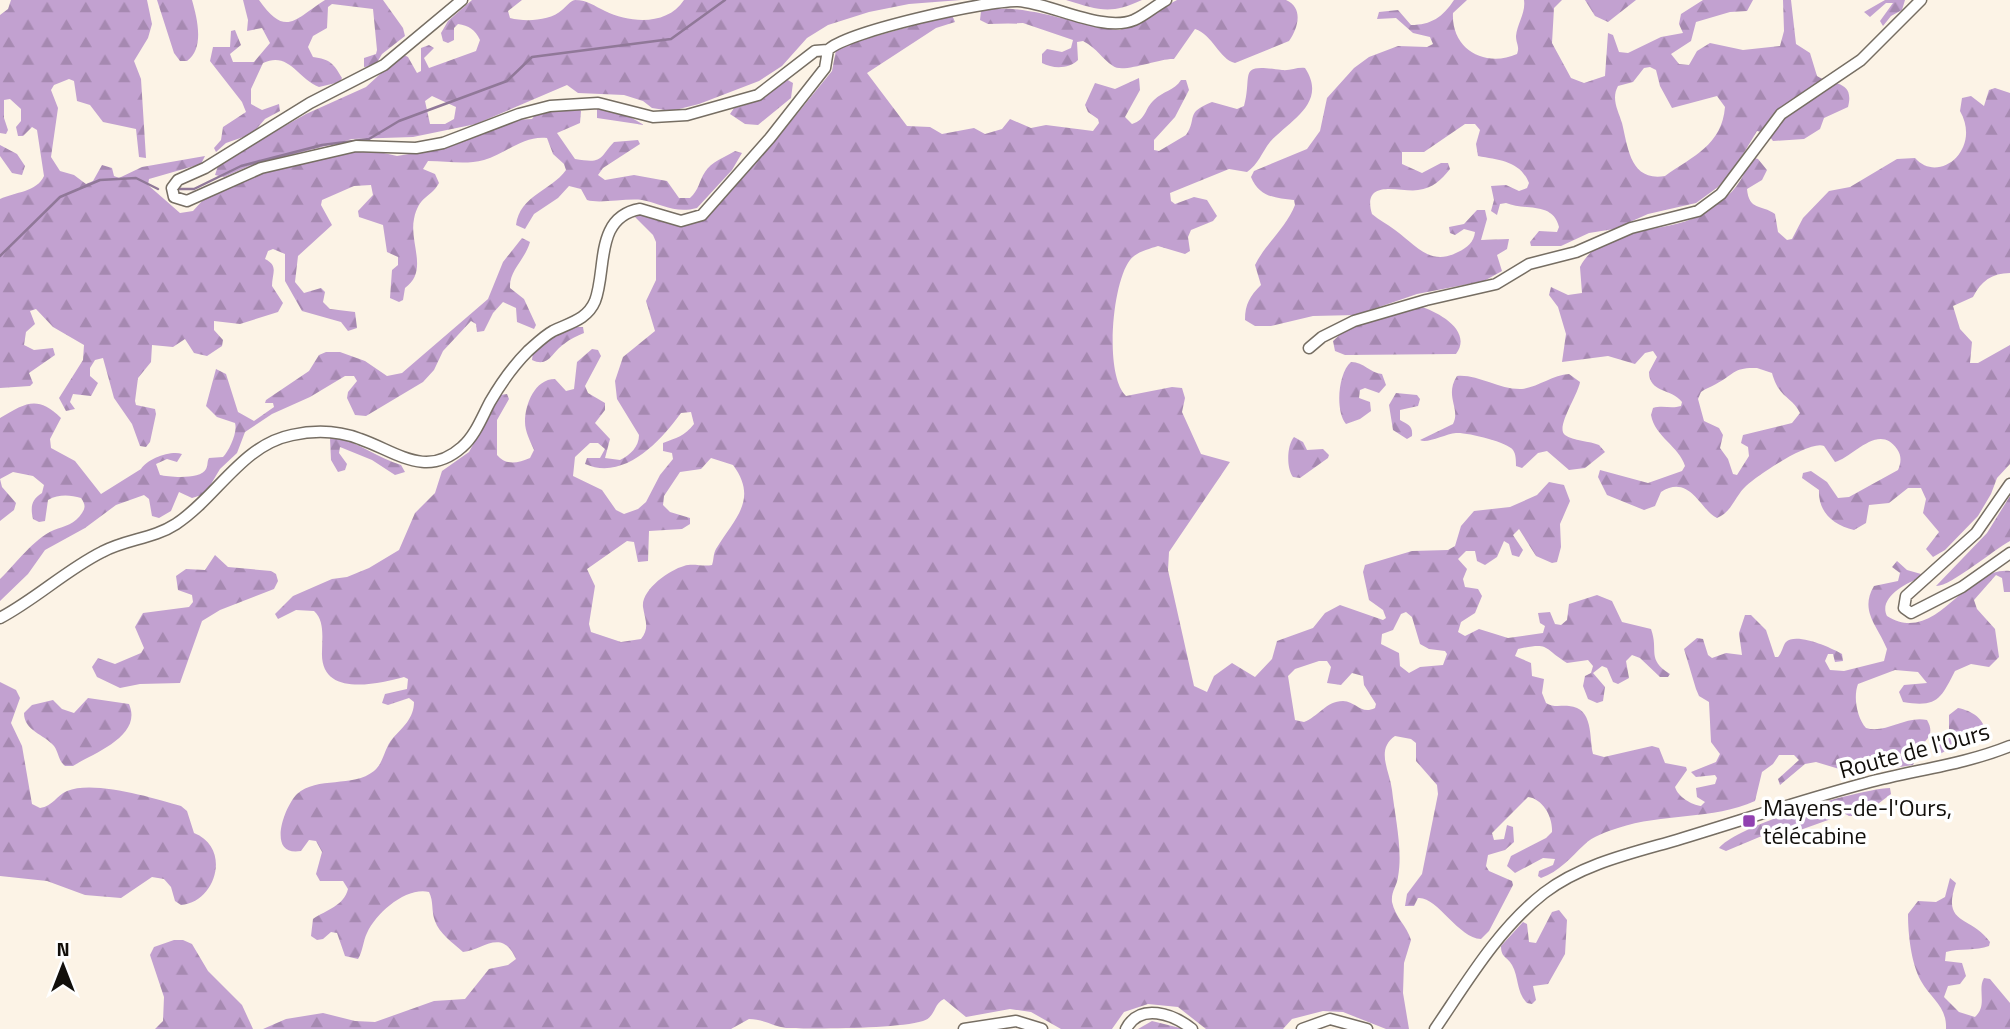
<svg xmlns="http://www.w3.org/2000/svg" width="2010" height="1029" font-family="'Titillium Web',sans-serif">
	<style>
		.forest { fill: url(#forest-firs); fill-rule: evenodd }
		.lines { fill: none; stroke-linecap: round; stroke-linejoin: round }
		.stream { stroke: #907898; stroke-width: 2.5 }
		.minor-casing { stroke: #766e63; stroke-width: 13 }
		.minor { stroke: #fff; stroke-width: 10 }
		.poi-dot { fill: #9140b0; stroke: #fff; stroke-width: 2.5 }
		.labels { text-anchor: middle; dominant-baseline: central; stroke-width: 7; stroke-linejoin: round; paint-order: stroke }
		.street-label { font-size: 24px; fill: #120f0b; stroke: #fff }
		.poi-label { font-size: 24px; fill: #120f0b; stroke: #fff; text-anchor: start }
	</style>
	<defs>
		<pattern id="forest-firs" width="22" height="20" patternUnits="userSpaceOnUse" patternTransform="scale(1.75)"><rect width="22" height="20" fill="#c2a1d0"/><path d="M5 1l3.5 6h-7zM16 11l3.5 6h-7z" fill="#a689b1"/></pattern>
	</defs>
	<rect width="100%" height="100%" fill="#fcf3e6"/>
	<path class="forest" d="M11,0H147L152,24L148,38L134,61L141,79L146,158L139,157L136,129L103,122L90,105L77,101L74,81L69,79L54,85L51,90L58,108L51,157L60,171L74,175L86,184L93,181L102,165L112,168L114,176L119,178L142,167L205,156L201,164L149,179L148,185L180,213L193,211L202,201L259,173L366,149L397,156L409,154L450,144L514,120L532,119L538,111L576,107L581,111L580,123L557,133L575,159C604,164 599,158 614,142L638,140L640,144L603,168L598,175L605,180L634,175L667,181L679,198H690C699,190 699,181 705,172C711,162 725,157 735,151L742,153L732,170L697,208C675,214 662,204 642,200C626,198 600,204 587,200L581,189L569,186L558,198L534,214L525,229L516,225C520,195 551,191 566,170L564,164L553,154L547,138C524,135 505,154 484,160C465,165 448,161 428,161L423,169L435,174L439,183C430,199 419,195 414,219C409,243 429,271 405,288L403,300L399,302L390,298L392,270L398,265V257L387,252L383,225L359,217L358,211L373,195L371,185L354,186L322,200L321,205L332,225L298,256L295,282L304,293L321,288L325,292L323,302L330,309L355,312L357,328L348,331L341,322L302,311L285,281V254L273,249L268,251L265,259C279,266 272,273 272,286L283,303L278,312L240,324L214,321V330L223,340L222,346L207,356L194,353L185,339L173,347L152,345L151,362L138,378L135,401L136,405L155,409L156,414L150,442L146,447L140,446L132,424L114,398L103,358L95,360L90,368V376L98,383L91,396L73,394L70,402L75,409L66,411L59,398L83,360L84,345L53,327L36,309L30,311L35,324L26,332L24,345L34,350L53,348L55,355L29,373L33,383L30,386L0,388V199C15,192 37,192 44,176L37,130L32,127L23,136H18L16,127L21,121V109L10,99L4,100V118L8,130L6,134L0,133V15L8,9Z
		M157,0H192C197,18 205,48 187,61H180L174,53Z
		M243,0H259C286,39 296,18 325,0H383L403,28L405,36L382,54L375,66L364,67V58L376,54L377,50L373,9L332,4L328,7L327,28L313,36L308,47L313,57C330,59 334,64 342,78L340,82L319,87C297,78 289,51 263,63L251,89V104L262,110L279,104L280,111L265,119L252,134L226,143L216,152L214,148L221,140L223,127L246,112L242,102L210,61L213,47H230L231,31L235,30L241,45L230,54L233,62H254L270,43L262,28L247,31L248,20Z
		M472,0H522L508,11L510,18C525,22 550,21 562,10C566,7 570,1 575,0C588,0 594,6 605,11C630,23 667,26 684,0H961L909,4L869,12L828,25L807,38L782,66L759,81L699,104L671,111L652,108L643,101L624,95L578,93L567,85L476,124L413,137L352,139L249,166L224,177L215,175L219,163L306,114L366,87L402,54L408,57L417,73L421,71V48L429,45L434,48L424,58L429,68L476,51L480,40C475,29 469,26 458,24L454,28V40L448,43L443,41L441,33L448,21ZM432,96L456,107L454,119L445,124H430L425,101Z
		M1066,0H1142C1110,15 1099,10 1066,0Z
		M1177,0H1286C1304,8 1298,28 1289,41L1235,63C1219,59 1213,35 1195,29L1174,59C1159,58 1123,74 1113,66C1101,58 1098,49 1083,41L1077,42L1078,60C1069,69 1053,69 1042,63V54L1047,49L1062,52L1071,48L1073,40L1023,23L988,24L980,20L981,11C1017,0 1082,27 1120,30Z
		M1454,0H1467L1453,13C1451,50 1486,68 1517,54C1520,46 1516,44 1516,36C1517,24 1526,13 1524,0H1562L1554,8L1552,43L1571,78L1584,83L1605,76L1608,33L1613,35L1619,52L1628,53L1661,37L1683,33L1679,24L1681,14L1703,0H1753L1747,11L1730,12L1696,22L1691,41L1671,54L1679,64L1689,65L1697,51L1710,43L1743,50L1780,46L1784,31L1783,0H1791L1796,44L1810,53L1817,76C1832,86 1855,79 1848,107L1824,118L1820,129L1804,139L1773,141L1767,133L1757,131L1736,166L1718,187L1696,203L1648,214L1614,229L1589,233L1561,246H1531L1530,242L1539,231L1557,232L1559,227C1553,201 1525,211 1506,203L1500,204L1497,215L1491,211L1494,200L1491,186L1506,185L1519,191L1527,188L1529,183C1520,161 1500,160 1478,156L1476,144L1480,130L1475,124H1465L1424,152H1402V164L1422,173L1441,163H1448L1450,169C1441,180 1433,188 1418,190C1402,193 1361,177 1372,214C1379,220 1387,224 1395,230C1416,245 1430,267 1458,252C1467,248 1474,242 1475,232L1464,229L1455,235L1450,233L1449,227L1464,224L1477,210H1485L1487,219L1481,240L1509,239L1507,249L1497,255L1502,271L1484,281L1417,294L1356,315L1313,316L1271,326H1255L1245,320C1245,304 1250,296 1261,285L1255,265C1266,243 1286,228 1295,205L1294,200C1275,198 1259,197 1251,177L1254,171L1307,149L1320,131L1327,98L1354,68L1369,57L1398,46L1427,47L1433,44L1430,37L1413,33L1396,18L1377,19L1379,12L1398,10L1411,25C1431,25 1443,17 1454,0ZM1650,67L1656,70L1660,86L1672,108L1717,96L1725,107C1722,145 1693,156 1665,176C1630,182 1628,147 1622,123C1618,110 1611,99 1618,86L1633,82L1644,68Z
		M1585,0H1636L1608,22L1595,16Z
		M1885,0H1905L1902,10L1891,16L1883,26L1880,21L1893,3H1886L1870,17L1864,12Z
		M952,15L955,22L936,28L867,73L907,126L930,127L942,134L974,128L985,134L1002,129L1010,119L1031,128L1046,125L1093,131L1099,123L1098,119L1088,112L1085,105L1095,83L1115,89L1139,78L1140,90L1125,117L1132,124C1147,119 1144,109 1154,100C1163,91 1174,91 1181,80H1186L1189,90L1175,117L1154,140V150L1159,151L1186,135C1198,118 1184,113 1212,102L1237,109L1244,106C1253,73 1236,63 1282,70C1290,71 1297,67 1305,68C1328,103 1290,120 1270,142C1262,152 1258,165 1247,172L1229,169L1170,193L1171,201L1175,204L1194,197L1207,200L1217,216L1213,221L1191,230L1188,237L1190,251L1185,254L1158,246C1149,249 1136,252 1130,260C1112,283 1104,375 1126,396L1172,387L1182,388L1185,398L1182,412L1201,454L1230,462L1169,552L1168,570L1194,686L1207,692L1214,676L1232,663L1255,677L1272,659L1277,641L1313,628L1325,613L1340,605L1383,620L1386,618L1383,610L1369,600L1363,572L1365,565L1412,551L1448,550L1455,546L1461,526L1474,511L1510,507L1537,495L1549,482L1564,485L1570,501L1560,524L1561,547L1557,562L1552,563L1536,556L1519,529L1513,535L1523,550L1519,557L1512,555L1509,544L1504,541L1497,557L1485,565L1477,561L1475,551H1466L1458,559L1467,569L1463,579L1465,587L1478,589L1482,596L1475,613L1461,622L1458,632L1465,636L1479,629L1508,638L1543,633L1545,626L1540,623L1538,613L1550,612L1555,624L1561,625L1567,620L1569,604L1597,595L1612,601L1622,622L1651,629C1659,651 1646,659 1670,674L1668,677H1660L1640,658L1632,655L1626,661L1629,678L1618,684L1613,682L1607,668L1602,666L1593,673L1605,687L1603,701L1597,703L1588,699L1583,686L1585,676L1591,673L1593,666L1588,660L1567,663C1542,647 1550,642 1518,649L1515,656L1531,663L1532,676L1544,679L1542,693L1546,703C1554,708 1561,705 1569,706C1594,708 1589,738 1593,754L1604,757L1652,746L1659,748L1665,763L1686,767L1687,770L1675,787C1678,797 1692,805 1701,806L1705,802L1697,797L1696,788L1715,784L1717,778L1715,775L1696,777L1691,772L1716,762L1720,754L1711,742L1709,702L1699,696L1696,689L1684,649L1697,638L1703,639L1708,655L1712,658L1726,653L1742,655L1739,633L1745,615H1751L1766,630L1775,657H1778C1782,653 1783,645 1786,642C1796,632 1832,648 1842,654L1843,661L1835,662L1833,654H1828L1825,661L1830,670L1844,671L1884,661L1887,649C1878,626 1859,611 1874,586L1898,581L1900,573L1892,567L1897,561L1907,570L1921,574L1920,578C1906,583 1878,598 1887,616C1937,647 1964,566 2010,571V592H2004L2002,578L1996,575L1974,600L1977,609L1995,629L1999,657L1989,667L1971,664L1955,671C1941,698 1938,708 1903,702L1899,692L1904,685L1927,683L1918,672L1895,670L1858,684C1853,697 1857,718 1866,728C1886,734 1906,715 1927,720C1940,742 1912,748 1900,754L1903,758L1916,757L1913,765L1856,774L1816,762L1805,764L1780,785L1778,779L1799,760L1794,755H1779L1773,764L1762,772L1755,801C1713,820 1662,813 1618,828C1606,832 1593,836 1584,845C1571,857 1559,872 1541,878L1538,876L1539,871L1553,865L1555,859L1543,858L1515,873L1507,866L1511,856L1546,838L1552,832C1553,817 1543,799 1528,797L1492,833L1494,840L1504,839L1507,825L1513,827L1514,842L1505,850L1488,855L1486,866L1489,871L1512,881L1513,885L1489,931L1481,939C1458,938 1437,896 1418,898L1414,906H1405L1407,894L1422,874L1438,794L1437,785L1416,761V743L1411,739L1395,736C1375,750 1390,771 1392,790C1395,817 1403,850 1398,877C1397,886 1391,891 1392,902C1395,917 1407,926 1411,940L1404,963L1403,993L1409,1029H1386L1343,1012L1323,1011L1292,1019L1283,1029H1206L1178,1007L1148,1004L1124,1012L1112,1029H1061L1031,1012L1010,1009L966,1017L944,999C933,1004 936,1017 923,1021C897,1029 813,1029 786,1028C773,1026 763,1019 749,1019L731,1029H263L286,1019L323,1013L355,1021L375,1022L434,1001L465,999L489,969L508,965L516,959C502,927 483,950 463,952C453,943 439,933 435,921C431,911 434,902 429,892C406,887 377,912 367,933C363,941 363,951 358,959L345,956L337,933L331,932L323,939L317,940L311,936L313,919C326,910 344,906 348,889L343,881H320L316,874L322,852L316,841L309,840L301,851C266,857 284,807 297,794C317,776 353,788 374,771C384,763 384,748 393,738C403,727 414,718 414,702L409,698L388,705L382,703L385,694L407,689L408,679L404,677C378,684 320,698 322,652C322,638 325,621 314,611L296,610L278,619L275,614L293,596L332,579L347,577L369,568L399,550L415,513L435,493L442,471L469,452L500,395L507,394L509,399L497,420V455C506,466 518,463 530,458L534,450C530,441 525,431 525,422C525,404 535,379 555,379L566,391L574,389L577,362L592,349L598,350L601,356L585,386L588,393L605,403V410L595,423L610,439L605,458L620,460C630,455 639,447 639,435L617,399L615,381L623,357L655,331L646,301L656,280V242L653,235L635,217C649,209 678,227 699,222L770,147L832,71L836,50L851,43ZM691,412L694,424C685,436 676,438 663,443V451L672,453L673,459L660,475L646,502L638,509L624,514L616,510L602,490L573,476L575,457L590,443H598L605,449L600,458H587L585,464C624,481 660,442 681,413ZM711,458L733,465C759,500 734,519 716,549C713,554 714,560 712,565C703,567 693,563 684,566C669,570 641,590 643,607C645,620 650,628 641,639L621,642L591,632L589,624L595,586L587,569L627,541L634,542L638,562L648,561L649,531L682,529L690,524V518L670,512L663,505L664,496L680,472L701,469ZM1406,612L1412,617L1420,644L1429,649L1445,651L1447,654L1443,665L1420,667L1409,673L1400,666L1399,653L1381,644L1382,634L1393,630L1401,614ZM1319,661H1327L1331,667L1327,683L1341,685L1352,673L1363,676L1364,685L1376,704L1375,708C1361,715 1357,702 1343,701C1326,701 1318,717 1304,722L1295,720L1288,676L1295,669Z
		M786,79L793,83L791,98L758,125L745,124L730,114L734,108C754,104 770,93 786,79Z
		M1995,88L2010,93V273C1992,273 1981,281 1973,297L1953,306L1960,329L1972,342L1970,363H1978L2010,345V464L1997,478L1991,494L1978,516L1945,550L1933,557L1926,549L1939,532L1923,513L1926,499L1921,488H1908L1889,503L1869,505L1866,523L1854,530C1833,525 1818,512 1819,490L1802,478L1803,473L1811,471L1827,482L1838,498L1849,497L1898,470C1901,463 1902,456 1897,449C1879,422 1853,457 1835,462L1824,446C1810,440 1759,474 1746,486C1735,496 1732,512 1717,518C1701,511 1690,473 1661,492L1655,506L1644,510L1607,495L1598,477L1600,470L1648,483L1682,471L1685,466C1679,446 1655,437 1651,415L1653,408C1663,405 1671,409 1681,406L1682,402C1671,388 1649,393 1649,372L1657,357L1653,351L1645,353L1635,364L1608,356L1562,362L1566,334L1558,307L1549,295L1551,287L1568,295L1582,293L1580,267C1602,224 1662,235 1698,216C1713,208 1731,196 1740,181C1745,173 1747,164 1754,158L1758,159L1767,170L1762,180L1747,189C1749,211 1761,204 1775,214L1778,232L1787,240L1792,239L1803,218L1829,191L1850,187L1897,159L1915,158C1939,185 1982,149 1960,111L1962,98L1971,96L1984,106L1989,90ZM1757,368L1772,373C1779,399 1792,396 1800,413L1792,423L1743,435L1741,443L1748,447L1749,456L1737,475L1733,474L1728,459L1720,448L1723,435L1719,428L1704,421L1698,399L1701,392C1706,388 1711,387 1716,384C1734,374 1734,367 1757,368Z
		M597,107L625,114L644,125L597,118Z
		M0,145L17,154L25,166L22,175L12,173L0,156Z
		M522,238L530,242C525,260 509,270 510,288L524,299L536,325L534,329L517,322L516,308L503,302L493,313L484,331L477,332L476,324L471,321L443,351L434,370L423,382L366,416L355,415L347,398L348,392L357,381L354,376H345L310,397L272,414L245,432L237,453L220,469L205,494L192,498L179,492L171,511L159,518L152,516L149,499L144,495L116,505L85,528L45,550L28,574L0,601V579C17,563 33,539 54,530C65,526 75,524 82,513C86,507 85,504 81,498C70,495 59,494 48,500L45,521L39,522L33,519C30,506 32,499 42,493L44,485L33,476L13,472L0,479L2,487L16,503L14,510L0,521V418C26,403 37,395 61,418L50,439L51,448L75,461L101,494L141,469C147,459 171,450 182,454L177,462L167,459L156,464L160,475C169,477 201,480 206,469C208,466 207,461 209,458L223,457C229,451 238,432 235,423L217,417L206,406L216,369L226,374L238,412L254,421L274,407L273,403H265L266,400L309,371L319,355L326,352H340L365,361L387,376L402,373L488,299L503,262Z
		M1419,306C1439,312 1473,331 1456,354L1345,355L1335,351L1333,341L1348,327Z
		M576,327H583L584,333C577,336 570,339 564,344C552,352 549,368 532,360L533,352L545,341Z
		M1351,362C1364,362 1370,373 1382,374L1386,385L1379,393L1365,388L1360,390L1359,398L1370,402L1371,411L1360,419L1346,424C1335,411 1338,373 1351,362Z
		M1569,374L1580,382C1578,395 1555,428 1565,435C1573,441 1590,441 1599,445L1605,452L1585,468L1569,470L1547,451L1538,453L1522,468L1516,466C1516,461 1516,454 1513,450C1508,442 1466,432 1456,433C1445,434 1427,444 1420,440L1453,424C1461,409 1444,396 1457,376C1478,374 1499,390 1522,389C1538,387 1553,375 1569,374Z
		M1396,393L1417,395L1420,399L1418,406L1400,410V420C1408,425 1413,425 1412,436L1407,439L1393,430L1389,405Z
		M336,437C360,443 378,458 401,465L405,472L395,475L372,460L340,447L339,453L347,464L345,470L338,472L331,460L330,438Z
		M1294,437L1303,442L1307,450L1323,449L1329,455L1328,458L1300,478L1293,477C1286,468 1287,445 1294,437Z
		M2010,496V541C1993,550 1950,587 1936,586L1987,533Z
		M215,555L228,567L271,571L276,574L278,581L274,589L220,610L202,621L180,683L140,684L120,688L97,677L92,667L98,658L115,664L141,653L144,648L135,627L143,613L189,607L193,602L192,595L178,590L176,576L186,569L205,570Z
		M0,682L16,690L20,698L11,723L22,746L32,804L40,808C53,806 56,796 67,791C94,780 153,798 181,806L187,811L194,833C232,848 216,902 181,905L175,901L171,887L164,879L152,877L121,898L85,895L47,881L0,876Z
		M88,698L129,704C143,736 94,753 73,766H65C58,760 59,753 54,746C44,734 24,731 24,713L32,705L53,700L62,709L74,713Z
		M1958,708C1973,711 1987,720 1985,737L1973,743L1956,745L1940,754L1936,745L1949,736V715Z
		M1890,788L1891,794L1862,816H1849L1838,810L1831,819L1803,829L1769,833L1726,851L1719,848C1737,825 1858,789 1890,788Z
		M1950,878L1956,883C1941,926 1971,915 1990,942L1989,946C1976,951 1960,948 1946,952L1945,961L1962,963L1966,976L1960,984L1948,986L1944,997L1959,1012L1975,1017C1988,1005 1977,990 1984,978L1990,979L2010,1003V1029H1946C1947,1006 1931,999 1921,981C1911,963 1908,934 1908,914L1918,901L1936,902L1945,897Z
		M1559,910L1567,920L1565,954L1548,984L1533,986L1536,1000L1532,1004L1527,1003C1516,992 1519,977 1512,965C1507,956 1501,958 1501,946L1523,922L1527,924L1529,942L1536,943L1552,912Z
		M174,940H183L192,944L208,971L242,1005L253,1029H155L163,1021L164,997L150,955L154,947Z
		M1152,1021L1184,1029H1138Z"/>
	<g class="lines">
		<path class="stream" d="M178,189H194L241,166L322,145L369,139L399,121L507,81L532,57L671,39L725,0
			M0,256L60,197L100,180L136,178L158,189"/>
		<defs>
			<path id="minor" d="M462,0L384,65L310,103L205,168L178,180L172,188L174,197L187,201L261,168L356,146L416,148L443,143L519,114L550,106L598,103L653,117L687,115L758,95L815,51L828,50
				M828,50C847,31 989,0 1018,1C1051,3 1103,33 1134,20C1145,15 1155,6 1166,0
				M1309,348L1322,337L1354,321L1426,300L1496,284L1529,264L1576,252L1631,228L1698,211L1721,194L1781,114L1861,60L1921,0
				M2010,484L1976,533L1906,596L1904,608L1911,613L1962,587L2010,553
				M0,618C36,599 66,570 102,552C126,539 153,539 176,524C217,497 242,445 292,435C315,430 339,431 360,439C397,452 426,479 462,447C475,436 482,417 490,402C501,383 513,366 528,351C536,344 544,336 553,331C569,323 587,320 595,301C607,270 594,217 640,209L681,221L702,215L770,138L825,68L828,50
				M964,1029L1016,1021L1042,1029
				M1126,1029C1140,1002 1173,1014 1192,1029
				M1302,1029L1330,1019L1367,1029
				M1435,1029C1467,982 1498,929 1544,893C1582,864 1632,853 1677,840C1740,821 1802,800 1866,783C1914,770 1963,765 2010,746"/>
		</defs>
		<use href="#minor" class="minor-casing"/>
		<use href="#minor" class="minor"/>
	</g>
	<rect class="poi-dot" x="1742" y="814" width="14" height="14" rx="3.5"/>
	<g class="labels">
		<g class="street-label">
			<text transform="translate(1914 750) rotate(-15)">Route de l'Ours</text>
		</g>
		<g class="poi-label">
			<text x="1763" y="807">Mayens-de-l'Ours,<tspan x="1763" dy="28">télécabine</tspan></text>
		</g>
	</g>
	<g transform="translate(63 966)" stroke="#ffffff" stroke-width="5" paint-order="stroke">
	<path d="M0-5L12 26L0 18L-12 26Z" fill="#120f0b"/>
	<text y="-10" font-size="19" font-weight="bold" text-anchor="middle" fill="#120f0b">N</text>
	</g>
</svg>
